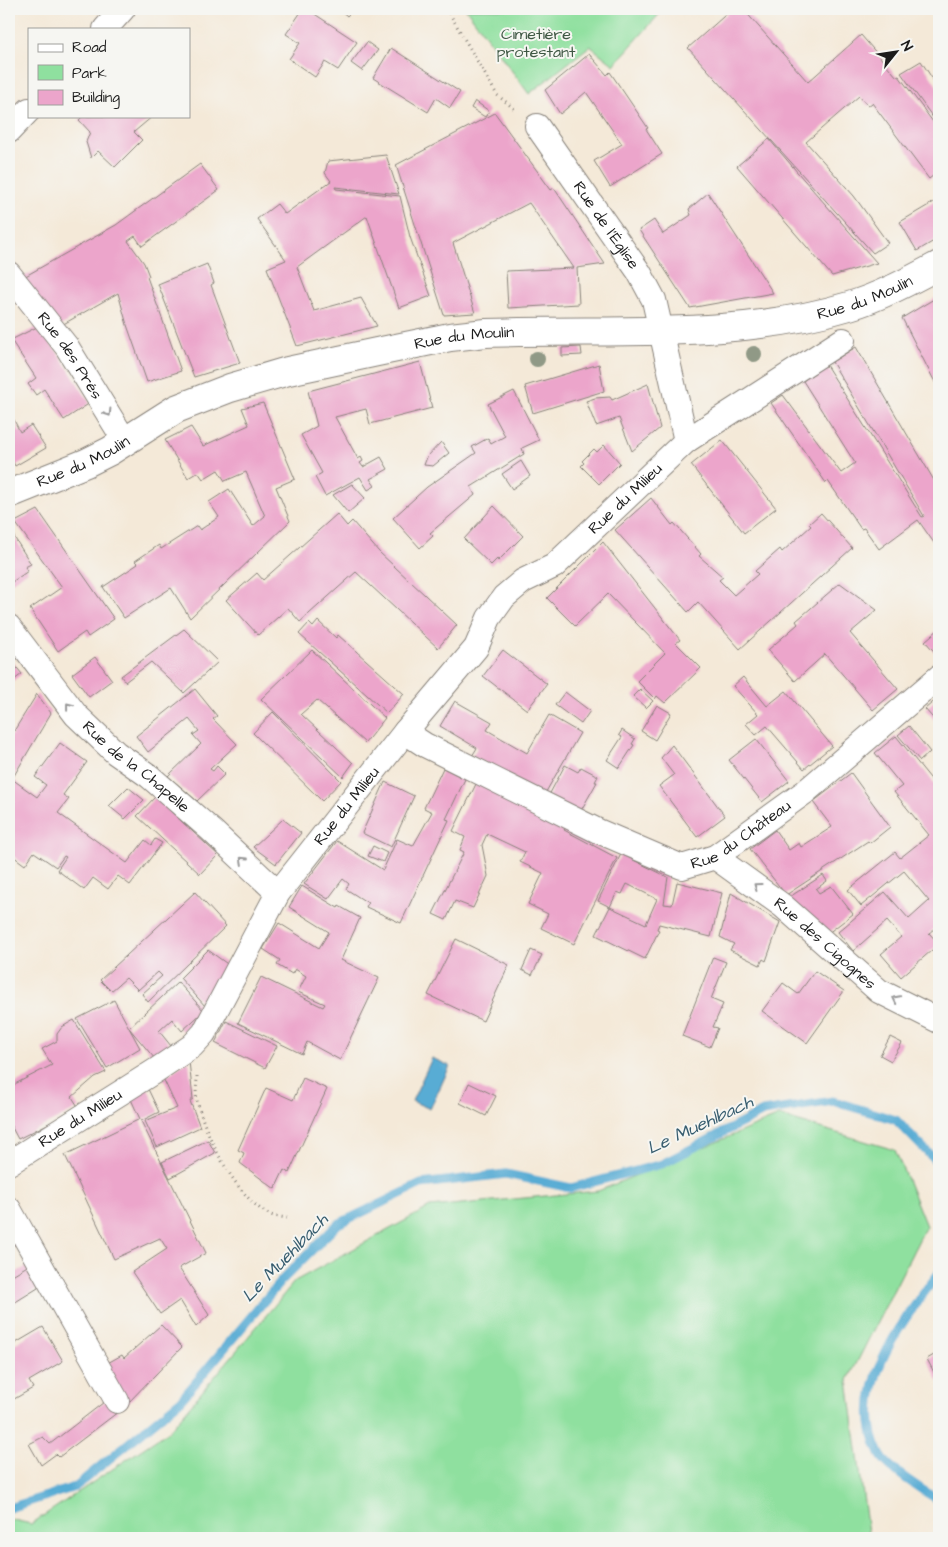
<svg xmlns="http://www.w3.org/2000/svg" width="948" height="1547" font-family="'Architects Daughter',sans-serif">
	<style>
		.green { fill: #8fe09f; stroke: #567e5e }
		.water { fill: #59acd4; stroke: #3a6478 }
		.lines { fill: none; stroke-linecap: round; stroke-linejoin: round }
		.stream { stroke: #59acd4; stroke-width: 9 }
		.building { fill: #eca5cb }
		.street-casing { stroke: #88827a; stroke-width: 26 }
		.secondary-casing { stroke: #88827a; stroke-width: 30 }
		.path { stroke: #88827a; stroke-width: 3; stroke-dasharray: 1 4; stroke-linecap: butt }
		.street { stroke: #fff; stroke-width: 24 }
		.secondary { stroke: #fff; stroke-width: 28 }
		.tree { fill: #909986 }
		.oneway { stroke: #999 }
		.labels { text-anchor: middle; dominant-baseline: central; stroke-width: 4; stroke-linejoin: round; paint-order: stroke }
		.park-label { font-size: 16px; fill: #3e5743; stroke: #f6f6f2 }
		.street-label { font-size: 16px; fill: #1c1c1c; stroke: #f6f6f2 }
		.water-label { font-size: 18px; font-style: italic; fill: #375d6f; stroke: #f6f6f2 }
	</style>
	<rect width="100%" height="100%" fill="#f6f6f2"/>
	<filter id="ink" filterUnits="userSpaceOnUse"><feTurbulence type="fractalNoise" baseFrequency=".02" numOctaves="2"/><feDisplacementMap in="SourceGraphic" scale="10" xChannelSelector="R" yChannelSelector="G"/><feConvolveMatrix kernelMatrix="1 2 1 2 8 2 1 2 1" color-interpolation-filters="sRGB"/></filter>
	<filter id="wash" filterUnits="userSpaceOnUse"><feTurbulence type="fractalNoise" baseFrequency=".0096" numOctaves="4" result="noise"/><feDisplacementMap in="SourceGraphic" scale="20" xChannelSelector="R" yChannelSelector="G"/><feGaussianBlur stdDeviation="1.12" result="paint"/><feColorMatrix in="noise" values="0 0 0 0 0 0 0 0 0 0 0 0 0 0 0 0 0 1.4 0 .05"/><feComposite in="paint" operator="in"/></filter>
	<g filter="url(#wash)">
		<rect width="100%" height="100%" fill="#f4e9d8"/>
		<path class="green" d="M466,9H664L614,65L590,46L529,94Z
			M779,1116L895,1150L926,1226L848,1380L868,1533L870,1538H9V1519L31,1524L169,1431L295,1281L430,1207L598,1191Z"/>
		<path class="water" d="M432,1058L450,1066L430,1109L412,1101Z"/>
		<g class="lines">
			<path class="stream" d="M939,1273C902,1322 848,1388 880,1454C887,1468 925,1492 939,1500
				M9,1508L75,1487L181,1400L281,1281L338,1224L421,1184L506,1174L571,1188L662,1164L763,1112L833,1101L896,1120L939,1164"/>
		</g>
		<g id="blocks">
			<path class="building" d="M303,9H307L357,42L338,70L325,62L315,77L289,59L300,43L286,34Z
				M339,9H354L347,16Z
				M732,9H743L808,82L861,35L897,77L899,76L939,130V171L929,179L872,103L868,106L859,96L806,142L854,196L888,243L873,253L688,48Z
				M367,42L378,50L362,71L351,63Z
				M391,48L460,92L450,108L436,98L428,112L373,78Z
				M589,54L607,75L610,72L648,128L646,129L662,154L610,187L594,161L622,144L586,92L560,114L545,90Z
				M921,61L939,89V126L901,73Z
				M475,101L489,111L485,117L471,108Z
				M495,113L551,190L554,188L605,264L577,268L579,304L508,308L506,271L574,268L529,203L453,243L475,313L444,315L396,165Z
				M83,116H153L134,132L142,140L115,167L98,151L91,158L86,142L90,132L79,120Z
				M769,139L804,180L877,263L832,276L737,166Z
				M386,155L399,194L335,187L336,189L400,196L410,237L431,296L399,308L367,216L297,267L314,311L361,298L377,326L297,346L267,268L286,260L257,219L277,204L285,214L331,181L325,173L328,161Z
				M200,164L219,190L142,246L135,236L128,241L144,263L149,276L147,277L181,371L147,382L127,325L118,293L60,326L22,278L116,225Z
				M708,193L773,293L690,308L639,230L654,220L663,234L691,215L689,209Z
				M939,199V238L917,251L900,222Z
				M207,264L214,283L211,285L240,363L194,377L158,284Z
				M939,296V390L902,318Z
				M37,327L58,353L90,403L64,420L44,389L36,395L28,384L36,378L11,340Z
				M581,347L582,355L562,356V348Z
				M856,347L939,489V550L918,520L879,549L864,528L861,529L828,481L826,483L771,403L783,395L841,473L855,463L803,381L826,365L922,517L924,516L832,362Z
				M420,362L432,408L370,424L366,409L335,417L358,459L361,457L363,461L360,463L363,467L381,457L388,469L370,479L375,486L368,490L360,477L325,496L315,477L322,473L301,435L317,426L308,391Z
				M599,364L604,391L533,413L525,386Z
				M648,384L660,428L632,451L619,418L596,426L586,401L595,398L610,397L612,400Z
				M514,391L539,440L522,448L524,454L471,487L475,495L430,533L433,536L420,548L393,518L427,487L476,453L472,447L488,438L491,444L505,436L488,404Z
				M263,403L295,479L276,487L290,521L190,618L171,588L124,618L103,587L138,564L135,561L159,545L161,549L197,526L200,530L219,517L209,502L229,489L253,526L265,516L246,472L225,481L218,470L203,479L198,472L188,478L165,440L191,427L203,446L249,425L242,408Z
				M9,410L20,432L31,425L46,448L15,466L9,454Z
				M722,440L776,508L744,533L691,465Z
				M441,442L449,453L433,466L424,465L427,457Z
				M604,445L620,463L599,484L581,466L584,463L582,461L594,449L597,452Z
				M521,461L530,476L512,489L502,474Z
				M352,484L365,498L348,513L333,495Z
				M651,498L672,525L674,523L701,554L699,556L723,577L719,580L734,595L758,574L755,571L780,549L782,552L811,526L809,524L821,513L852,548L740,649L698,602L688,612L615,530Z
				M494,506L523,536L498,561L497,559L491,565L464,539Z
				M38,510L114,619L88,637L85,632L58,651L30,609L62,587L15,522Z
				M337,514L347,526L352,521L379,552L457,625L438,648L356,572L300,622L288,608L258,635L226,600L257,573L263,580Z
				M9,529L31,564L25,567L28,571L9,584Z
				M603,542L680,640L676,643L701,668L665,703L657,696L655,699L637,681L665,653L608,594L575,626L547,598Z
				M840,583L877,610L850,633L898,689L873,710L825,654L795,681L768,650L798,624L796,621Z
				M318,621L336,638L338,635L404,694L387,713L299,634L309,623L313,627Z
				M184,629L218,662L184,693L151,662L125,682L121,676Z
				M939,629V657L925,641Z
				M312,650L385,718L365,743L317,700L301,714L353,763L343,777L261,699Z
				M503,650L547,684L527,710L483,676Z
				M95,657L112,680L89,697L72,674Z
				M9,658L22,674L10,683L13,687L9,691Z
				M743,677L767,706L786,691L832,746L804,769L767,726L756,735L746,724L758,714L733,686Z
				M195,689L217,716L213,719L237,744L210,769L213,771L217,766L225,774L197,801L168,776L201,744L193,735L199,731L189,719L148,752L136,736Z
				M640,689L653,701L646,708L633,696Z
				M565,692L590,711L581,724L555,705Z
				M37,694L51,713L12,779L37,797L46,785L35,777L60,743L87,762L63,795L69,799L58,813L127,863L145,840L151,845L155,839L162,843L130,885L118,876L108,889L93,878L84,890L57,870L66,857L64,856L56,867L34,852L25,865L9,853V739Z
				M939,697V725L925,709Z
				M455,701L492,722L487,730L527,753L549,715L580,733L543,797L472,756L477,748L440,726Z
				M657,705L671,713L655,740L641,731Z
				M273,712L341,781L322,801L253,733Z
				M909,726L930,752L920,761L898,735Z
				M622,730L635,739L632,744L634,745L619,768L607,760L622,737L619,735Z
				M896,736L939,789V925L929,933L939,944L901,977L881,954L901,937L887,921L853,951L838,932L885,892L909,919L929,901L904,871L861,906L848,890L895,852L900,858L929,835L894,792L902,786L875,753Z
				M756,739L789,781L762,802L729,760Z
				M672,745L725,816L697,837L659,786L674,775L661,758Z
				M565,765L578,772L581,767L598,776L595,782H597L579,814L548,797Z
				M443,768L465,779L446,819L449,820L401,923L366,907L368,903L346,889L349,884L343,879L328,899L304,884L337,841L383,870L397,839L413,846L432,812L424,808Z
				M851,773L890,827L870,843L868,841L786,895L750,849L775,830L789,850L799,843L801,847L832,827L813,802Z
				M385,782L414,796L391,847L362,833Z
				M477,782L567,825L564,830L617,858L574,944L541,928L548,914L528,904L543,873L520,862L525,852L487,834L482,845L488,876L473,908L455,901L446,920L433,914L464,852L460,850L465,837L453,831Z
				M128,787L144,800L125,819L109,806Z
				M155,797L218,855L200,874L137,816Z
				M283,819L301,833L276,864L253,847Z
				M373,846L387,853L383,862L368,856Z
				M621,854L668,877L664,904L672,905L677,882L722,893L711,937L659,924L657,929L659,930L645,959L596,935L610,907L646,924L657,899L627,884L622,894L617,892L610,907L598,901Z
				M823,875L827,881L816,889L819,893L831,886L853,914L827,934L788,898Z
				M302,886L338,908L339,906L360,918L341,960L379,978L340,1060L307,1042L302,1054L238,1023L261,977L323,1007L325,1004L298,992L306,976L295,969L292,974L277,965L280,960L263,949L279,923L319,948L329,932L289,907Z
				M195,892L226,926L148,1002L142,994L162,976L158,972L138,990L126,978L111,991L100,980Z
				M731,893L780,922L766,961L763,959L760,965L730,950L734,944L720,937Z
				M456,939L509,965L483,1021L428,995Z
				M208,950L230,966L206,1007L180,978Z
				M531,950L542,955L532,975L522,970Z
				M713,957L726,962L711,999L723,1004L713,1027L718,1028L710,1047L682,1036Z
				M815,971L844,991L807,1043L762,1011L783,983L798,994Z
				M178,982L204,1011L182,1031L172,1019L159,1031L171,1046L155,1059L129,1028Z
				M114,1000L140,1048L107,1068L77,1019Z
				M74,1020L106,1072L95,1077L72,1097L79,1108L18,1139L9,1122V1087L52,1065L42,1049L57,1041V1034L62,1027Z
				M226,1021L277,1046L265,1068L215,1043Z
				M890,1037L902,1043L891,1061L880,1055Z
				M189,1061L193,1099L190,1101L200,1127L157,1147L145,1121L177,1108L163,1078Z
				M303,1078L327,1089L289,1173L284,1170L275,1189L240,1163L244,1153L238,1150L266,1088L293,1100Z
				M469,1083L496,1096L486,1116L460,1103Z
				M147,1087L159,1112L141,1121L206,1253L179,1268L209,1315L196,1327L180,1300L160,1314L132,1272L167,1249L160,1238L114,1259L65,1155L140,1119L129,1095Z
				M208,1140L215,1153L170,1178L162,1162Z
				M9,1230L16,1244L9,1248Z
				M29,1265L38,1281V1288L9,1306V1277Z
				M161,1325L182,1347L127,1404L104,1365L122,1355L124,1358Z
				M43,1327L63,1361L29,1381L33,1388L9,1402V1347Z
				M939,1352V1382L927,1359Z
				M108,1399L118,1412L59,1457L56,1454L41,1465L29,1444L43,1437L50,1444Z"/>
		</g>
	</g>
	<g filter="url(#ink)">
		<use href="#blocks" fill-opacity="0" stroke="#88827a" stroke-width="1"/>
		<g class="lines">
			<defs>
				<g id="street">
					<path d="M105,29L123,9"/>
					<path id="s1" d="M537,126L639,272L654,300L686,441"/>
					<path d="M9,131L29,110"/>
					<path id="s2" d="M9,274L67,347L125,441"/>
					<path id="s3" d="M9,627L76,715L116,753L149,776L211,830L278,893"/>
					<path id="s4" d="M405,732L425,745L598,831L682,867L715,857L805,792L939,677"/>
					<path id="s5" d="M715,857L783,906L879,991L939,1021"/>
					<path id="s6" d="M9,1163L155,1071L192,1046L204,1033L278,893L405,732L476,648L489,618L504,597L523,581L554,566L686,441L843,340"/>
					<path d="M9,1209L117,1401"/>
				</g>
				<g id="secondary">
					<path id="s7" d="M9,494L86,463L110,451L176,409L230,388L288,371L377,352L450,337L486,333C607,328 732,341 849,306C880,297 911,280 939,265"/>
				</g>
			</defs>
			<use href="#street" class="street-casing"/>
			<use href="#secondary" class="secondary-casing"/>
			<path class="path" d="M447,9L497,95L516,110
				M197,1076C197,1084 195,1093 197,1100C204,1134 238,1201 271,1215C276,1217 282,1217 287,1218"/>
			<use href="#street" class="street"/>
			<use href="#secondary" class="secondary"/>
		</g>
		<g class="tree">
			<circle cx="754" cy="354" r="8"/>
			<circle cx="537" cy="359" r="8"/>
		</g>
		<defs><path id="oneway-chevron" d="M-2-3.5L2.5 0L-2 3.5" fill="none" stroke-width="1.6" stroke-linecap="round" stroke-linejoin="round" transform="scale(1.25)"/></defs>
		<g class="oneway">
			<use href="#oneway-chevron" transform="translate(108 413) rotate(58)"/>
			<use href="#oneway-chevron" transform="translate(69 706) rotate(-128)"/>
			<use href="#oneway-chevron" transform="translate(243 860) rotate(-137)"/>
			<use href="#oneway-chevron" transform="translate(757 886) rotate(-144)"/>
			<use href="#oneway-chevron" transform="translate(896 999) rotate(-153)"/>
		</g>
	</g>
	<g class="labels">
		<g class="park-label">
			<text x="536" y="34">Cimetière<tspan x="536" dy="18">protestant</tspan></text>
		</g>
		<g class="street-label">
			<text stroke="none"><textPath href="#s1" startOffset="121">Rue de l'Église</textPath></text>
			<text stroke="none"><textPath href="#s7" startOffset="891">Rue du Moulin</textPath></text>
			<text stroke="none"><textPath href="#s7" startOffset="486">Rue du Moulin</textPath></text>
			<text stroke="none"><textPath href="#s2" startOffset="102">Rue des Prés</textPath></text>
			<text stroke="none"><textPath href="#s7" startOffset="81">Rue du Moulin</textPath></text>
			<text stroke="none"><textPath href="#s6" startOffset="924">Rue du Milieu</textPath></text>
			<text stroke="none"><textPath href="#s3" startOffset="190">Rue de la Chapelle</textPath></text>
			<text stroke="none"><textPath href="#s6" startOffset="504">Rue du Milieu</textPath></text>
			<text stroke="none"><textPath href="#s4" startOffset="376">Rue du Château</textPath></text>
			<text stroke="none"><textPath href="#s5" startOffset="140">Rue des Cigognes</textPath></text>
			<text stroke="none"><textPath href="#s6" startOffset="84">Rue du Milieu</textPath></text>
		</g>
		<g class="water-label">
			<text transform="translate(700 1125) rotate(-25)">Le Muehlbach</text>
			<text transform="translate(285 1258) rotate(-46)">Le Muehlbach</text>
		</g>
	</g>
	<rect width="948" height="1547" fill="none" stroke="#f6f6f2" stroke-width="30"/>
	<rect x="28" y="28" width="162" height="90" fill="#f6f6f2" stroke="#9f9f9c"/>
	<rect x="38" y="44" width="25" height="8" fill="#ffffff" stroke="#9f9f9c"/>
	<text x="72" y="52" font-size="15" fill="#1c1c1c">Road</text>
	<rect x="38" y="65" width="25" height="15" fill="#8fe09f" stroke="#9f9f9c"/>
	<text x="72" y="78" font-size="15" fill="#1c1c1c">Park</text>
	<rect x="38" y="90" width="25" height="15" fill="#eca5cb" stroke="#9f9f9c"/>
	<text x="72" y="102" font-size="15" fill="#1c1c1c">Building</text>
	<g transform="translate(896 52) rotate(60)" stroke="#f6f6f2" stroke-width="4" paint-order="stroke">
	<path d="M0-4L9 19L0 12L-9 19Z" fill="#1c1c1c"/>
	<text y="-8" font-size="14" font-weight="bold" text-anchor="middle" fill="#1c1c1c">N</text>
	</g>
</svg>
